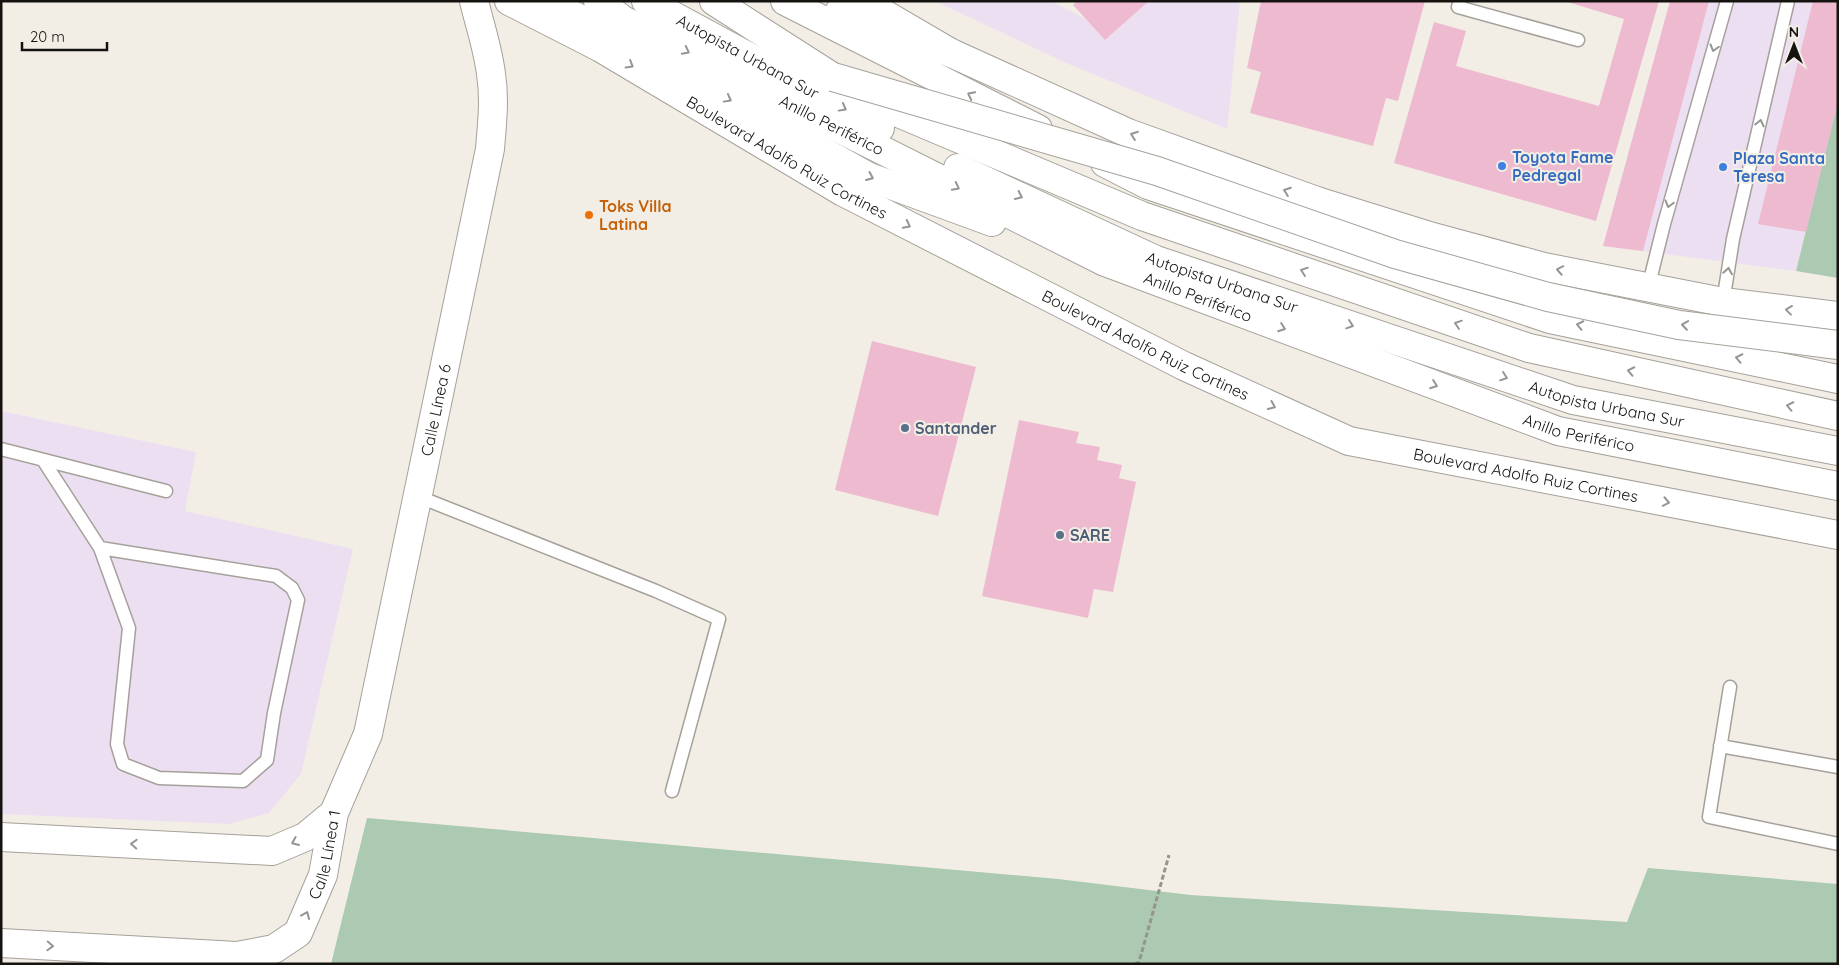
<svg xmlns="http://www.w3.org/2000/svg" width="1839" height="965" font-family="Quicksand,sans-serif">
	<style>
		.commercial { fill: #eddff2 }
		.green { fill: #abcab1 }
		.building { fill: #eebacf }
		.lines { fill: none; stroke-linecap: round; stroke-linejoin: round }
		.service-casing { stroke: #a5a19a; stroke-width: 15 }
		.tertiary-casing { stroke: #a5a19a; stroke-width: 30 }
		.secondary-casing { stroke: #a5a19a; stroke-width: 30 }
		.motorway-casing { stroke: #a5a19a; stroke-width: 30 }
		.path { stroke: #96948e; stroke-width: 3; stroke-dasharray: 5 2.5; stroke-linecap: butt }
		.service { stroke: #fff; stroke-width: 12 }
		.tertiary { stroke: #fff; stroke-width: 28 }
		.secondary { stroke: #fff; stroke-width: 28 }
		.motorway { stroke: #fff; stroke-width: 28 }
		.motorway-bridge-casing { stroke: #a5a19a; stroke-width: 30; stroke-linecap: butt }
		.motorway-bridge { stroke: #fff; stroke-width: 28 }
		.oneway { stroke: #959593 }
		.shop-dot { fill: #3f7fe0; stroke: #f2eee6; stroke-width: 2 }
		.food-dot { fill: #e8710a; stroke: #f2eee6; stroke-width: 2 }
		.service-dot { fill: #5c6f8a; stroke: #f2eee6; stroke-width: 2 }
		.labels { text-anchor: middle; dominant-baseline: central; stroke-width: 4; stroke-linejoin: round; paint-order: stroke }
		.street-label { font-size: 16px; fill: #141310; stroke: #f2eee6 }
		.shop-label { font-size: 16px; font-weight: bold; fill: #366cbe; stroke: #f2eee6; text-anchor: start }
		.food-label { font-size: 16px; font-weight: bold; fill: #c56008; stroke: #f2eee6; text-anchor: start }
		.service-label { font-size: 16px; font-weight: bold; fill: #4e5e75; stroke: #f2eee6; text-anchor: start }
	</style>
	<rect width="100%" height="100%" fill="#f2eee6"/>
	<path class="commercial" d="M935,1H1051L1088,20L1105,40L1149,1H1240L1227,129L1066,63Z
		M1670,1H1838V101L1796,271L1603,246Z
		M1,411L196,452L185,511L353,549L301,774L269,813L229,824L1,814Z"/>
	<path class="green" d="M1838,101V278L1796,271Z
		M367,818L1058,879L1190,895L1627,922L1648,868L1838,884V964H331Z"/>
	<path class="building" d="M1077,1H1149L1105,40L1073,5Z
		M1261,1H1425L1398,101L1386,98L1373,146L1250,113L1261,72L1247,68Z
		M1564,1H1659L1596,221L1394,163L1434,22L1466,31L1456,66L1599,106L1624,19Z
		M1670,1H1709L1643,251L1603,246Z
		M1813,1H1838V101L1806,232L1758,224Z
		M872,341L976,367L938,516L835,490Z
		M1019,420L1079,432L1076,443L1100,447L1097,460L1122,465L1119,478L1136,482L1113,592L1094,589L1088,618L982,596Z"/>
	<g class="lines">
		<defs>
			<path id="service" d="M1460,1L1458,7L1578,40
				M1648,288L1664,224L1727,1
				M1723,302L1733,239L1788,1
				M1,449L166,491
				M43,460L100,548L129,628L117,744L123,764L159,778L243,781L267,760L274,713L298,600L292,588L276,576L100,548
				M417,496L656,591L719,619L672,791
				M1730,687L1709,817L1838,844
				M1720,746L1838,767"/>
			<g id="tertiary">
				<path d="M1,837L272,851L305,837L334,813"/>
				<path id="s1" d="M1,943L237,956L274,949L298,933L323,875L334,813L368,734L490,149C492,124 495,99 491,74C488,49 480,26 474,1"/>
			</g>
			<g id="secondary">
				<path id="s2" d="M509,1L601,48L843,192L1184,366L1349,441L1838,535"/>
				<path d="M862,1L951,53L1128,133L1317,201L1433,237L1544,267L1723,302L1838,316"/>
			</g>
			<g id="motorway">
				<path d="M546,1L661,61L869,177L992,222"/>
				<path id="s3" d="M598,1L623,20L1105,262L1558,431L1838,486"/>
				<path id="s4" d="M646,1L880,128"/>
				<path d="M714,1L870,101L1142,216L1529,348L1838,416"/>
				<path d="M785,1L1038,129"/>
				<path d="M839,12L951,53"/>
				<path d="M1105,163L1148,185L1550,319L1838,379"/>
				<path id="s5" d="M958,168L1156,260L1573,400L1838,451"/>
				<path d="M1317,201L1420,253"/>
			</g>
		</defs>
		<use href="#service" class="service-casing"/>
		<use href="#tertiary" class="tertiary-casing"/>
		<use href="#secondary" class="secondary-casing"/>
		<use href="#motorway" class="motorway-casing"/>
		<path class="path" d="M1135,964L1139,962L1169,855"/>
		<use href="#service" class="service"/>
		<use href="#tertiary" class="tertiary"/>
		<use href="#secondary" class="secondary"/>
		<use href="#motorway" class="motorway"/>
		<defs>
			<path id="motorway-bridge" d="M833,77L1157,171L1395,254L1548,297L1679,325L1838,345"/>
		</defs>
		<use href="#motorway-bridge" class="motorway-bridge-casing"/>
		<use href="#motorway-bridge" class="motorway-bridge"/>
	</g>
	<defs><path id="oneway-chevron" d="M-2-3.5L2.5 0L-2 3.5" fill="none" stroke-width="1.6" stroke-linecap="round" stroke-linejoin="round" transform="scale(1.25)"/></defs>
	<g class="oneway">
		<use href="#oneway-chevron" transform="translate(1714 48) rotate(106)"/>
		<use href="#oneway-chevron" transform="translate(686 51) rotate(27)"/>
		<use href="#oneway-chevron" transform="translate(630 65) rotate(31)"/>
		<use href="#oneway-chevron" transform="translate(971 95) rotate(-153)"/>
		<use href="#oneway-chevron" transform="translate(728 99) rotate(29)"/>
		<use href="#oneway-chevron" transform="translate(843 108) rotate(29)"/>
		<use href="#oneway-chevron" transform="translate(1760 123) rotate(-77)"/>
		<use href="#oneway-chevron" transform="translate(1134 135) rotate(-160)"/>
		<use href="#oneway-chevron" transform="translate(870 177) rotate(24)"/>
		<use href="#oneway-chevron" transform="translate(956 187) rotate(27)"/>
		<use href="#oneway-chevron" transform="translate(1287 191) rotate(-160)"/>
		<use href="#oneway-chevron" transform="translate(1019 196) rotate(25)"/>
		<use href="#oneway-chevron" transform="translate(1669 204) rotate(106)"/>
		<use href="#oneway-chevron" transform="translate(907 225) rotate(27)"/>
		<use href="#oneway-chevron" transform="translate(1560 270) rotate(-169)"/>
		<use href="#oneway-chevron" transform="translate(1304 271) rotate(-161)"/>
		<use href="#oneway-chevron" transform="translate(1728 271) rotate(-81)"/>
		<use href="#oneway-chevron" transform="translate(1789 310) rotate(-173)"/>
		<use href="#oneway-chevron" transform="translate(1458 324) rotate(-161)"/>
		<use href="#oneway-chevron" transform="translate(1350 325) rotate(19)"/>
		<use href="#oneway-chevron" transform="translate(1580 325) rotate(-168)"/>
		<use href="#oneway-chevron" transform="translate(1685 325) rotate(-172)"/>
		<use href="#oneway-chevron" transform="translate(1282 328) rotate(20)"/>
		<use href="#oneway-chevron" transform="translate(1739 358) rotate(-168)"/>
		<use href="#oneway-chevron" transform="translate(1631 371) rotate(-168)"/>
		<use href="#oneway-chevron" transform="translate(1504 377) rotate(19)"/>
		<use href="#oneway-chevron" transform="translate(1434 385) rotate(20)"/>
		<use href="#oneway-chevron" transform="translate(1272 406) rotate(24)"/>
		<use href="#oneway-chevron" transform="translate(1790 406) rotate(-168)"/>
		<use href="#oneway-chevron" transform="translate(1666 502) rotate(11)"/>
		<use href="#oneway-chevron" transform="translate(295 842) rotate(157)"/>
		<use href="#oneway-chevron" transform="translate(134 844) rotate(-177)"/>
		<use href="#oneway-chevron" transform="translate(306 915) rotate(-67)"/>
		<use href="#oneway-chevron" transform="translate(50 946) rotate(3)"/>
	</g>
	<g class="shop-dot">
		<circle cx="1502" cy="166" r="5"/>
		<circle cx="1723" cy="167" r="5"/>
	</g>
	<circle class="food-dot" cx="589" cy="215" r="5"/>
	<g class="service-dot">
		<circle cx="905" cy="428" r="5"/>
		<circle cx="1060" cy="535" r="5"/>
	</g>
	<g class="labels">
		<g class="street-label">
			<text stroke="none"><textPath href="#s4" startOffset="116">Autopista Urbana Sur</textPath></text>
			<text stroke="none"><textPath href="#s3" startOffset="265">Anillo Periférico</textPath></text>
			<text stroke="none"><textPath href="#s2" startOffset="319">Boulevard Adolfo Ruiz Cortines</textPath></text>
			<text stroke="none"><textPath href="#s5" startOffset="288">Autopista Urbana Sur</textPath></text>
			<text stroke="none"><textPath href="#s3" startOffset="670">Anillo Periférico</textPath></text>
			<text stroke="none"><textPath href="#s2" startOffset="724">Boulevard Adolfo Ruiz Cortines</textPath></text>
			<text stroke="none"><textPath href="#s5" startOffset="692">Autopista Urbana Sur</textPath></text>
			<text stroke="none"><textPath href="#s1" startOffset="846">Calle Línea 6</textPath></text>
			<text stroke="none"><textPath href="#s3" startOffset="1075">Anillo Periférico</textPath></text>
			<text stroke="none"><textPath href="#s2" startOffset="1129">Boulevard Adolfo Ruiz Cortines</textPath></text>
			<text stroke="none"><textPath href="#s1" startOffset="386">Calle Línea 1</textPath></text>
		</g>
		<g class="shop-label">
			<text x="1512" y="157">Toyota Fame<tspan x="1512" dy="18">Pedregal</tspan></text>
			<text x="1733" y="158">Plaza Santa<tspan x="1733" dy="18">Teresa</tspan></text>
		</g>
		<g class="food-label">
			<text x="599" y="206">Toks Villa<tspan x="599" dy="18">Latina</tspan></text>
		</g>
		<g class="service-label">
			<text x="915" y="428">Santander</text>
			<text x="1070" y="535">SARE</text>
		</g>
	</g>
	<rect width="1839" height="965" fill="none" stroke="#141310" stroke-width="5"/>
	<g transform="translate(1794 45)" stroke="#f2eee6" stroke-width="4" paint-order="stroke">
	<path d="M0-4L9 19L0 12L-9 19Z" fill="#141310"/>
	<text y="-8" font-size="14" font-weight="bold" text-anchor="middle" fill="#141310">N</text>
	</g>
	<path d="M22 42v8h85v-8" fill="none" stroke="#141310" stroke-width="2.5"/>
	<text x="30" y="42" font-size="15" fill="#141310" stroke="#f2eee6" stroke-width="4" paint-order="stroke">20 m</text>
</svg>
